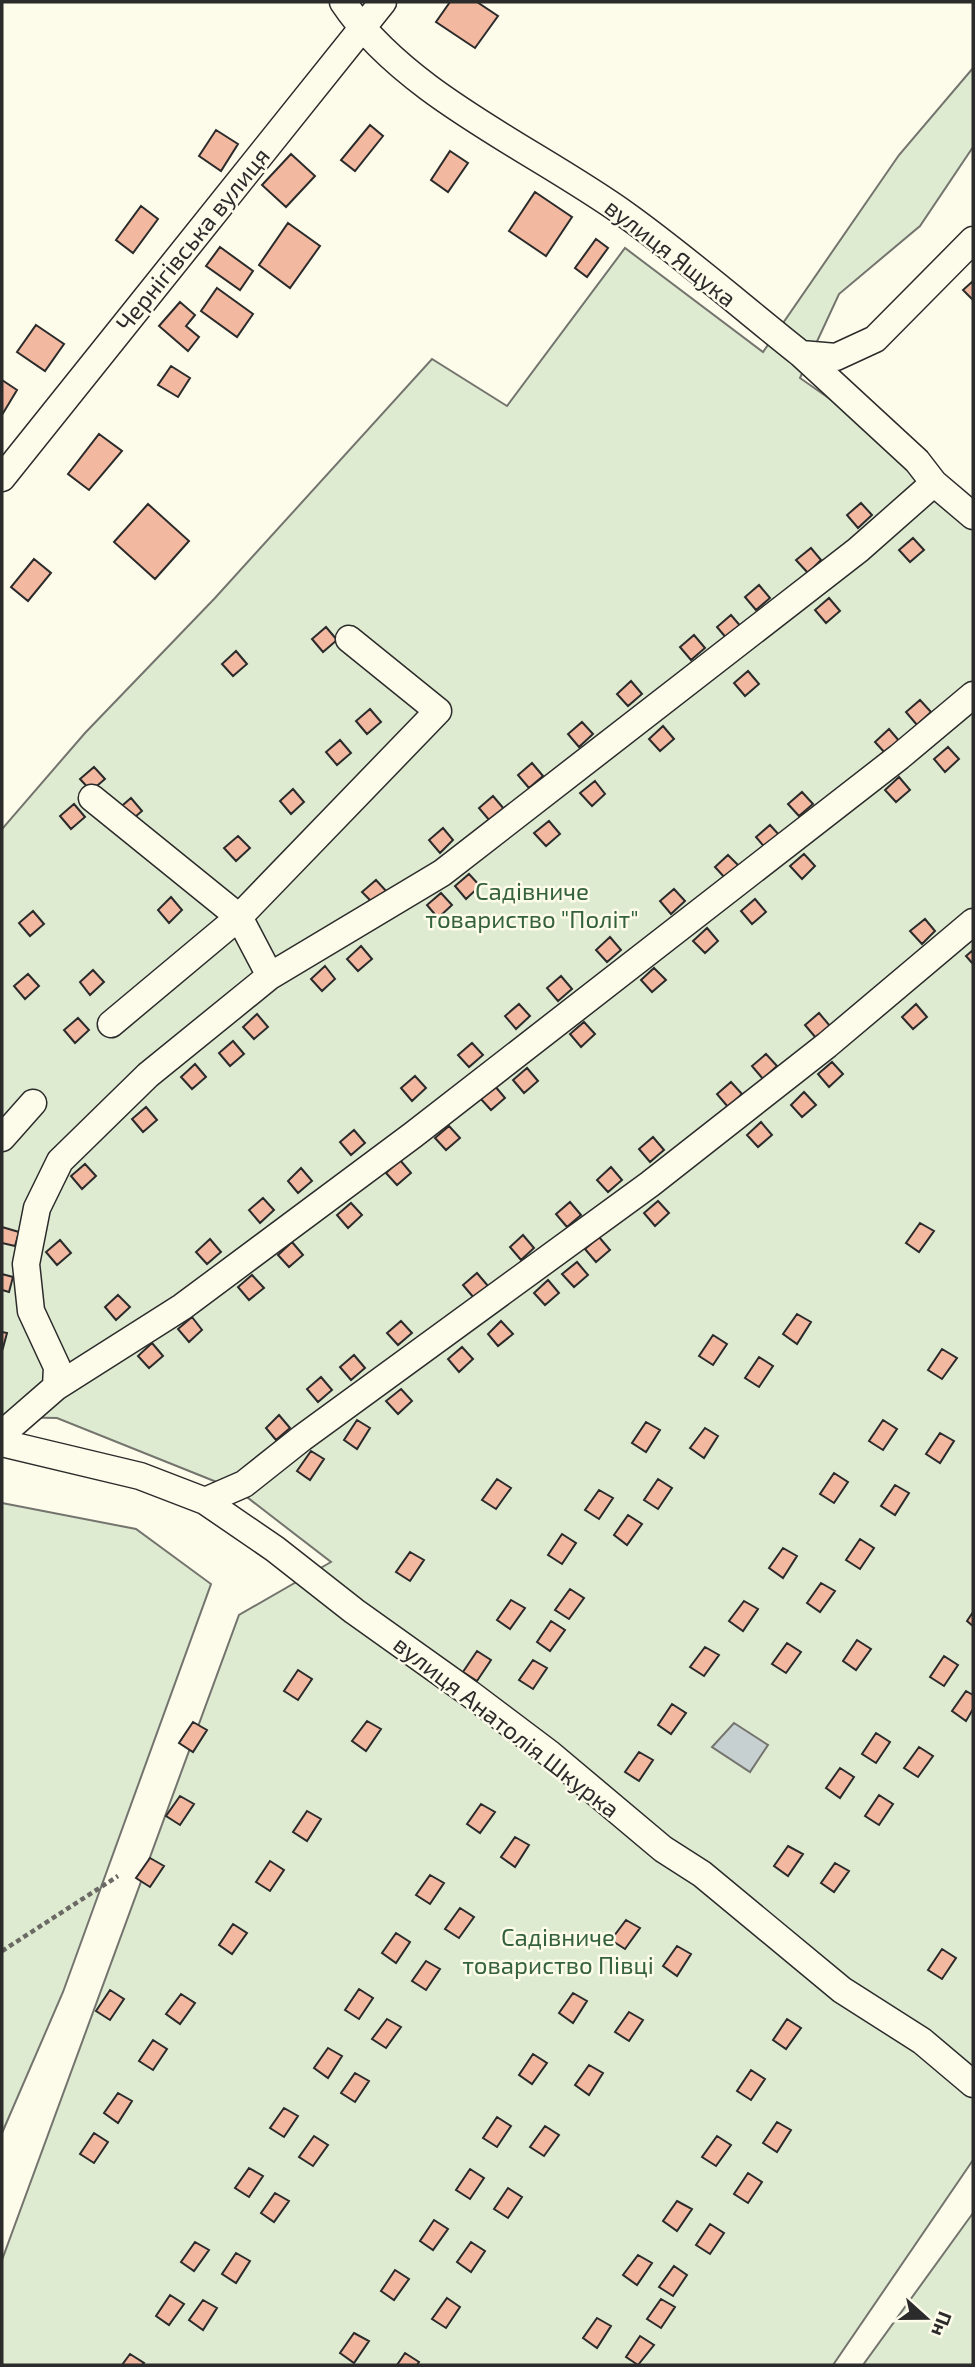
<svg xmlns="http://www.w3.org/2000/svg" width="975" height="2367" font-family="'Exo 2',sans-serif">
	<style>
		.green { fill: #deebd1; stroke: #74746e; stroke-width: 2 }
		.water { fill: #c7d0d0; stroke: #74746e; stroke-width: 2 }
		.building { fill: #f2b8a0; stroke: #2b2b2b; stroke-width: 2 }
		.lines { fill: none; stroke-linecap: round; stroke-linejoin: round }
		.minor-casing { stroke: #2b2b2b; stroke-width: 29 }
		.path { stroke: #6a6964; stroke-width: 4.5; stroke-dasharray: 5 3.5; stroke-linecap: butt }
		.minor { stroke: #fdfbea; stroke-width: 26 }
		.labels { text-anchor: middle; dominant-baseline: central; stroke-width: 5; stroke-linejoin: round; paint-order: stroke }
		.street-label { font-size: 24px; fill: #2b2b2b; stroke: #fdfbea }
		.park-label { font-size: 24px; fill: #34623c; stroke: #fdfbea }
	</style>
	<rect width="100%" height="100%" fill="#fdfbea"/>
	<path class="green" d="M973,68V147L920,226L839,294L800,378L973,499V2160L833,2365H2V2260L239,1615L331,1562L239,1491L57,1418L2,1417V829L85,733L215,598L432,359L507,406L625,248L763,352L899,155Z
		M2,1503L136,1529L211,1584L63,1992L2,2133Z
		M973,2213V2365H863Z"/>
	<path class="water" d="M734,1723L768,1745L750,1772L712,1747Z"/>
	<path class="building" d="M450,2H477L498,16L475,48L436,22Z
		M370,125L383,136L355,171L341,160Z
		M216,130L238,144L221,171L199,156Z
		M450,151L468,163L448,192L431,180Z
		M291,154L315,176L286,207L262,185Z
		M535,192L572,217L546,256L509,231Z
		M141,206L158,219L133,253L116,240Z
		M288,223L320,246L290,288L259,265Z
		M596,239L608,248L587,277L575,268Z
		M220,247L253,271L240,290L206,266Z
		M973,281V300L963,290Z
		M217,288L253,314L237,337L201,311Z
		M180,302L195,315L186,326L199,337L188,351L159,326Z
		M36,325L64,344L45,371L17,352Z
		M171,366L190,378L178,397L158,385Z
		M2,380L17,390L2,415Z
		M99,434L122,451L89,490L68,474Z
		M861,503L872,515L858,528L847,515Z
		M148,504L189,541L155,579L114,542Z
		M913,538L924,550L910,562L899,550Z
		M811,548L821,560L808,573L796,560Z
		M34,559L51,573L28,601L11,587Z
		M759,585L770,598L756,610L745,597Z
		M829,598L840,611L826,623L815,610Z
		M731,615L742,628L728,640L717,627Z
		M326,627L337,640L323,652L312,639Z
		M694,635L705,648L691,660L680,647Z
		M236,651L247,664L233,676L222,664Z
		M748,671L759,684L745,696L734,683Z
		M631,681L642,694L628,706L617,694Z
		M920,700L931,712L917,725L906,712Z
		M370,709L381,722L367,734L356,721Z
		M582,722L593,734L579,747L568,734Z
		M663,726L674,739L660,751L649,739Z
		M889,729L900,742L886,754L875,742Z
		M340,740L351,753L337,765L326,752Z
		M948,747L959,759L945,772L934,759Z
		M532,763L543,776L529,788L518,775Z
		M94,767L105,779L91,791L80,779Z
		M899,777L910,790L896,802L885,790Z
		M595,781L605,794L592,806L580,793Z
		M293,789L304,802L291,814L280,801Z
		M802,792L813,804L799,816L788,804Z
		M493,796L504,809L490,821L479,808Z
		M131,798L142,811L128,823L117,810Z
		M74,804L85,817L71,829L60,816Z
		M549,821L560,834L546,846L534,833Z
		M770,825L781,837L767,850L756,837Z
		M443,828L453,840L440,853L429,840Z
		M238,836L250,848L236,861L224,848Z
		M804,854L815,866L802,879L790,866Z
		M728,855L740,867L726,879L715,867Z
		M469,874L480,886L466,899L455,886Z
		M376,880L387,892L374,904L362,892Z
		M674,889L685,901L671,914L660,901Z
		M441,893L452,905L438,918L427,905Z
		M171,897L182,910L169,923L158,910Z
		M755,899L766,912L752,924L741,911Z
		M33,911L44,924L30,936L19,923Z
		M925,919L935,931L922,944L910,931Z
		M707,928L718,941L705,953L693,941Z
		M610,937L621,950L607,962L596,950Z
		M361,946L372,959L358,971L347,959Z
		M973,950V964L966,956Z
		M325,966L335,979L322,991L311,979Z
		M654,968L666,980L652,992L641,980Z
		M93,970L104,982L90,995L80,982Z
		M28,974L39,986L25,999L14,986Z
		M561,976L572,989L558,1001L547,988Z
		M519,1004L530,1016L516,1029L505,1016Z
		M916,1004L927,1017L913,1029L902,1017Z
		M819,1013L830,1026L816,1038L805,1025Z
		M257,1014L268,1027L254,1039L243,1027Z
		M78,1018L89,1030L75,1043L64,1030Z
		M584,1022L595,1034L581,1047L570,1034Z
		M233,1041L244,1054L230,1066L219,1053Z
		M472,1043L483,1055L469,1067L458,1055Z
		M766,1054L777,1066L763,1079L752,1066Z
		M832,1062L843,1074L829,1087L818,1074Z
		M195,1064L206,1077L192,1089L181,1077Z
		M527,1068L538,1081L524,1093L513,1080Z
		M415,1076L426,1088L412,1101L401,1088Z
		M731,1082L742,1094L728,1107L717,1094Z
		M494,1085L505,1098L491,1110L480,1098Z
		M804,1092L816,1105L802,1117L791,1105Z
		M146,1107L157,1120L143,1132L132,1119Z
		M761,1122L772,1135L758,1147L747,1135Z
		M449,1126L460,1138L446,1150L435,1138Z
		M354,1130L365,1143L351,1155L340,1142Z
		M653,1137L664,1150L650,1162L639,1149Z
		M400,1160L411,1173L397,1185L386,1173Z
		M85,1164L96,1176L82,1189L71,1176Z
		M611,1167L622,1180L608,1192L597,1180Z
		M301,1168L312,1181L298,1193L288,1181Z
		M263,1198L274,1210L260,1223L249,1210Z
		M658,1201L669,1213L655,1226L644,1213Z
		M570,1202L581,1215L567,1227L556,1214Z
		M351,1203L362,1215L348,1228L337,1215Z
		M920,1223L934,1231L919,1252L906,1243Z
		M2,1227L19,1232L15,1246L2,1243Z
		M523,1235L534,1248L521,1260L510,1247Z
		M599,1237L610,1250L596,1262L585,1249Z
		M210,1239L221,1252L207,1264L196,1252Z
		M60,1240L71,1253L57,1265L46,1252Z
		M292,1242L303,1255L289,1267L278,1255Z
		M577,1262L588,1275L574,1287L562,1274Z
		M477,1273L488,1286L474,1298L463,1285Z
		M2,1274L13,1277L9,1292L2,1290Z
		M252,1275L264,1288L249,1300L238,1287Z
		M548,1280L559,1293L545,1305L534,1293Z
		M118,1295L130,1307L116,1320L105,1307Z
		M797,1314L811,1322L797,1344L783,1334Z
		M192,1317L202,1330L189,1342L178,1329Z
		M401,1321L412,1333L398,1345L387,1333Z
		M501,1321L513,1334L498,1346L488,1334Z
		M2,1332L7,1333L3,1348L2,1347Z
		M713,1335L727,1344L713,1365L699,1356Z
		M152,1343L163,1356L149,1368L138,1356Z
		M462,1347L473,1359L459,1372L448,1359Z
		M942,1349L957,1358L942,1379L928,1370Z
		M354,1355L365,1368L351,1380L340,1367Z
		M759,1357L773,1366L759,1387L745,1378Z
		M321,1377L332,1390L318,1402L307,1389Z
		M401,1389L412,1401L398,1414L386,1401Z
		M279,1415L290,1428L276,1440L266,1428Z
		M357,1420L370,1428L357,1449L344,1440Z
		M883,1420L897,1429L883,1450L869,1441Z
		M646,1422L660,1430L646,1452L632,1443Z
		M705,1428L718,1436L704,1458L690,1448Z
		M940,1433L954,1441L940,1463L926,1454Z
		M311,1451L324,1459L310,1480L297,1471Z
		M834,1473L848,1482L834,1503L820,1494Z
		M497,1479L511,1488L496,1509L482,1500Z
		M658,1479L672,1488L658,1509L644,1500Z
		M895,1485L909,1493L895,1515L881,1506Z
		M599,1490L613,1498L599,1519L585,1510Z
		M628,1515L642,1524L627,1545L614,1535Z
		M562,1534L576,1543L562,1564L548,1555Z
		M860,1539L874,1548L860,1569L846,1560Z
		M783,1548L797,1556L783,1578L769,1568Z
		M410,1552L424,1560L410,1581L396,1572Z
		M821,1583L835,1591L820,1612L807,1603Z
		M570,1589L584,1598L569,1619L555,1610Z
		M511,1600L525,1608L510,1629L497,1620Z
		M744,1601L758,1609L743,1631L729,1621Z
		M973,1612V1626L967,1621Z
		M551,1621L565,1630L550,1651L537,1642Z
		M857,1640L871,1649L856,1670L843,1661Z
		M787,1643L801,1652L786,1673L772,1664Z
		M705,1647L719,1655L704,1676L690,1667Z
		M477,1651L491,1660L477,1681L463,1672Z
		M944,1656L958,1665L944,1686L930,1677Z
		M533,1660L547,1668L533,1689L519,1680Z
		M298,1670L312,1679L298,1700L284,1691Z
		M966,1691L973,1695V1709L966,1721L952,1711Z
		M672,1704L686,1713L671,1734L658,1725Z
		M367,1721L381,1729L366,1751L352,1741Z
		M193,1722L207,1730L193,1752L179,1743Z
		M876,1733L890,1742L876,1763L862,1754Z
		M919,1747L933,1756L918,1777L904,1768Z
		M639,1752L653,1760L639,1781L625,1772Z
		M840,1768L854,1777L840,1798L826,1788Z
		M879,1795L893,1804L879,1825L865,1816Z
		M180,1796L194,1804L180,1825L166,1816Z
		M481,1804L495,1812L480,1833L467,1824Z
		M307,1811L321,1819L307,1841L293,1832Z
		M515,1837L529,1845L515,1867L501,1857Z
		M788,1846L803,1854L788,1876L774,1866Z
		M150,1858L164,1866L150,1887L136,1878Z
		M270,1861L284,1870L270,1891L256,1882Z
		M835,1863L849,1871L834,1892L821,1883Z
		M430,1875L444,1883L430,1904L416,1895Z
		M460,1908L474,1917L459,1938L445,1929Z
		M626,1920L640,1928L625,1949L611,1940Z
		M233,1924L247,1933L232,1954L219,1945Z
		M396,1933L410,1942L396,1963L382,1953Z
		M677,1946L691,1954L677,1976L663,1966Z
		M942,1949L956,1958L942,1979L928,1970Z
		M426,1961L440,1969L426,1990L412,1981Z
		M359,1989L373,1998L359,2019L345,2010Z
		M110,1990L124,1999L110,2020L96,2011Z
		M573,1993L587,2001L573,2023L559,2013Z
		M181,1994L195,2003L180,2024L166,2014Z
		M629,2012L643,2020L629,2041L615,2032Z
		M387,2019L401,2027L386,2048L372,2039Z
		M787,2019L801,2028L786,2049L773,2040Z
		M153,2040L167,2049L153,2070L139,2061Z
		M328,2048L342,2056L328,2078L314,2068Z
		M533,2054L547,2063L532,2084L519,2075Z
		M589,2065L603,2073L589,2095L575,2085Z
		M751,2070L765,2079L751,2100L737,2091Z
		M355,2073L369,2081L355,2102L341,2093Z
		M118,2093L132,2101L118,2123L104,2113Z
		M284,2108L298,2116L284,2137L270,2128Z
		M497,2117L511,2126L497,2147L483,2138Z
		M777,2122L791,2130L777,2152L763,2143Z
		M545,2126L559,2135L544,2156L530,2147Z
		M94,2133L108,2142L94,2163L80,2154Z
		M314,2136L328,2145L313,2166L299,2157Z
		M717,2136L731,2145L716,2166L702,2157Z
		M249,2168L263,2176L249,2197L235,2188Z
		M470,2169L484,2178L470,2199L456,2190Z
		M748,2173L762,2182L748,2203L734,2194Z
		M508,2188L522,2197L508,2218L494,2209Z
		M275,2193L289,2201L274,2222L261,2213Z
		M677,2201L692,2209L677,2231L663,2221Z
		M434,2220L448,2229L433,2250L420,2241Z
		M710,2224L724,2233L710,2254L696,2245Z
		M195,2242L209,2250L194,2271L181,2262Z
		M471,2242L485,2251L471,2272L457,2262Z
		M236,2253L250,2261L236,2283L222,2274Z
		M638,2255L652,2263L637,2285L623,2275Z
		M674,2266L687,2275L673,2296L659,2287Z
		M395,2270L409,2279L394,2300L381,2291Z
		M170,2295L184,2304L169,2325L156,2316Z
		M447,2298L460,2307L446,2328L432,2319Z
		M661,2299L675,2307L661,2328L647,2319Z
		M203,2300L217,2308L203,2330L189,2320Z
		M597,2318L611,2326L597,2348L583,2338Z
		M354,2333L369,2341L354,2363L340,2353Z
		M640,2336L654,2345L638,2365L626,2357Z
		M405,2353L419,2362L417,2365H397Z
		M130,2354L144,2363L142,2365H122Z"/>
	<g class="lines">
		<defs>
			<path id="minor" d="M343,2C405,95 536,150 626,215C686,258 743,308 801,354L836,357L875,339L973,240
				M2,478L383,2
				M934,483L973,516
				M92,798L239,917L270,976
				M111,1024L239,917L438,711L349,639
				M2,1138L33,1103
				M56,1387L182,1307L413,1135L899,757L973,695
				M2,1434L56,1387L57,1367L31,1311L26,1264L37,1208L60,1161L148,1075L270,976L442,873L858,550L934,483L917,461L801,354
				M2,1443L140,1476L205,1501L275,1549L354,1611L469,1693L550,1754L663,1849L702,1874L842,1990L922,2041L973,2084
				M205,1501L244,1484L302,1438L650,1184L827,1045L973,922"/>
		</defs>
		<use href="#minor" class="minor-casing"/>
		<path class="path" d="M2,1951L118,1876"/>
		<use href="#minor" class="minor"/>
	</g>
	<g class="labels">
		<g class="street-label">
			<text transform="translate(192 239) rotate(-51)">Чернігівська вулиця</text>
			<text transform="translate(671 252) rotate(38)">вулиця Ящука</text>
			<text transform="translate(507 1726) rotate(38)">вулиця Анатолія Шкурка</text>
		</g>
		<g class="park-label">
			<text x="532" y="890">Садівниче<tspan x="532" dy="28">товариство "Політ"</tspan></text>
			<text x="558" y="1936">Садівниче<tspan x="558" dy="28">товариство Півці</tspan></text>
		</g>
	</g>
	<rect width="975" height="2367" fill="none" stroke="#2b2b2b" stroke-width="7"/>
	<g transform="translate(926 2318) rotate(111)" stroke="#fdfbea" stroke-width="5" paint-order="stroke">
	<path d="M0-5L12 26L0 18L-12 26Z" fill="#2b2b2b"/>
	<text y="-10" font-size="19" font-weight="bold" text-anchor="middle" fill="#2b2b2b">Пн</text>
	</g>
</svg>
